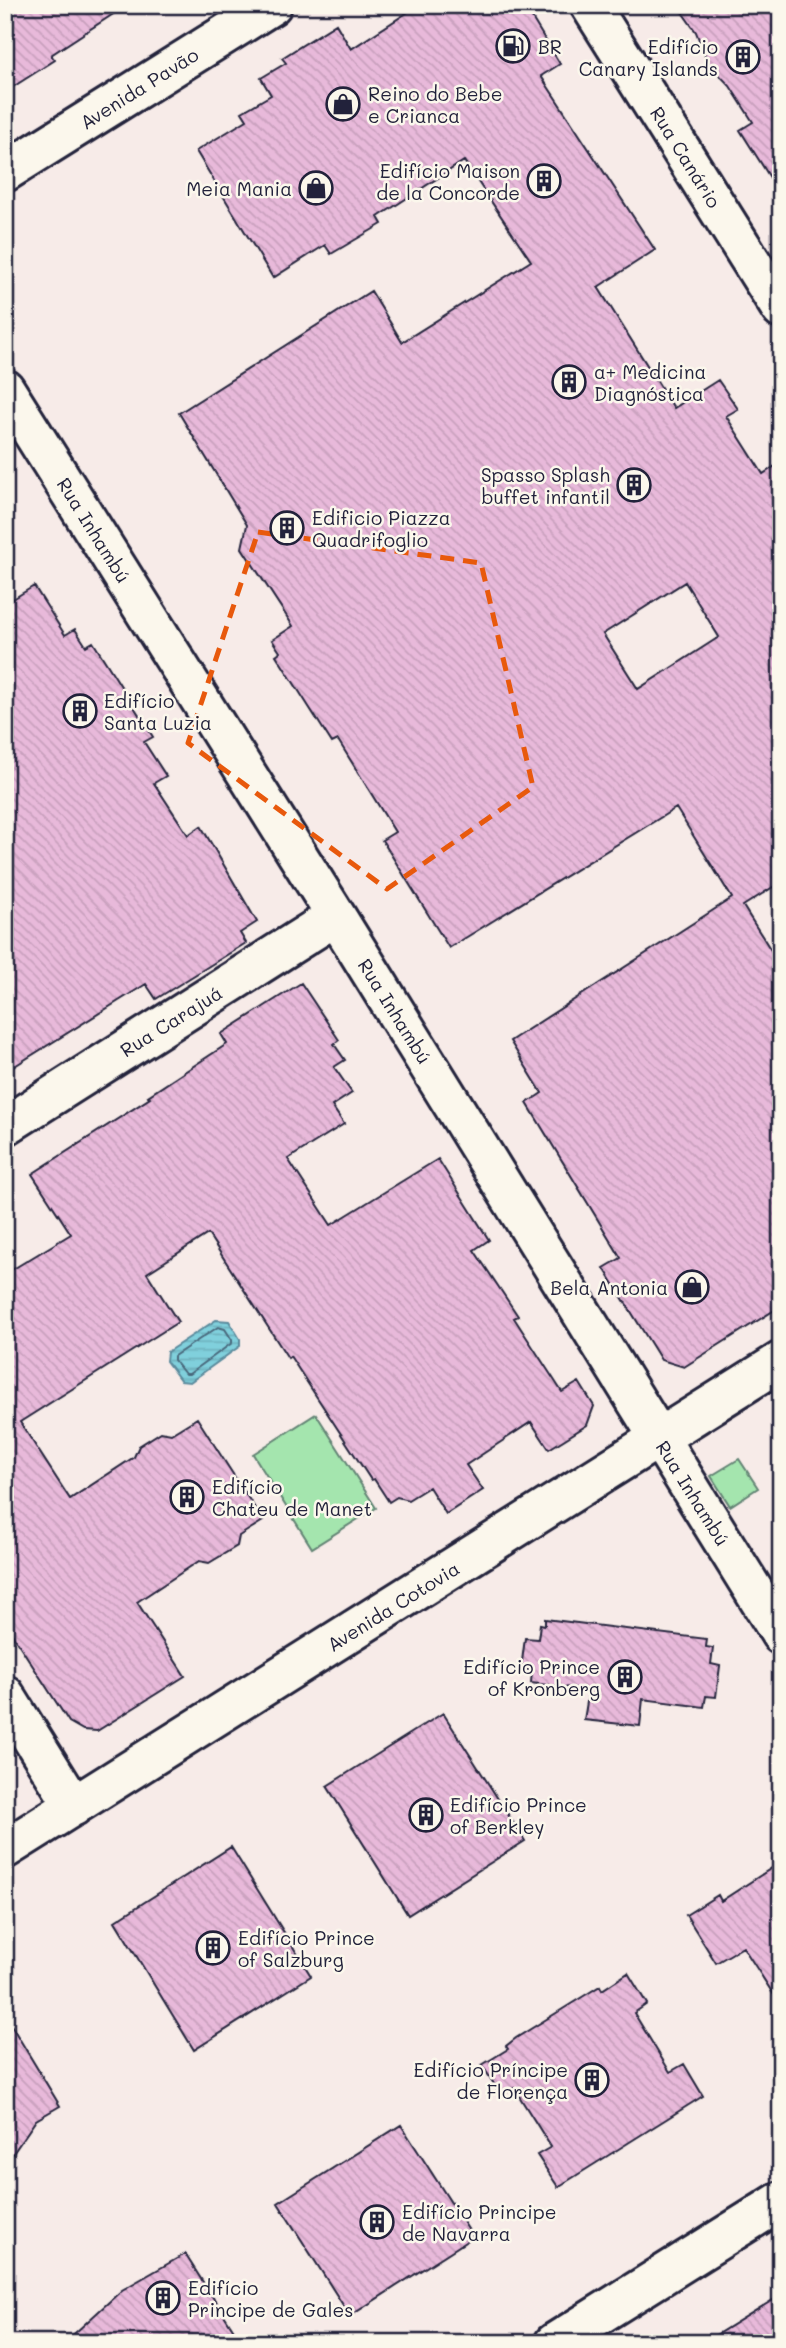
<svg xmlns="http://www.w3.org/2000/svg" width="786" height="2348" font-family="Mali,sans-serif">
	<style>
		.garden { fill: #a4e5ae; stroke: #638474; stroke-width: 2 }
		.water { fill: url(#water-rules); stroke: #5a8a9c; stroke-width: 2 }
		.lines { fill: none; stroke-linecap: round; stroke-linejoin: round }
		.shore { stroke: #48687b; stroke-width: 2 }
		.building { fill: url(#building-back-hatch); stroke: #22223b; stroke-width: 2; fill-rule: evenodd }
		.minor-casing { stroke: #22223b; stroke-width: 44 }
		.minor { stroke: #fbf7ec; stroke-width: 38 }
		.marked { fill: none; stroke: #e8590c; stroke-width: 5; stroke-dasharray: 14 9; stroke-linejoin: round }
		.labels { text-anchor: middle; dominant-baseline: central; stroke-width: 5; stroke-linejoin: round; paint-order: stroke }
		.poi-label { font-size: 19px; fill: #22223b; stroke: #fbf7ec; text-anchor: start }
		.street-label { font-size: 19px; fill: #22223b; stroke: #fbf7ec }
	</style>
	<defs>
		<pattern id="water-rules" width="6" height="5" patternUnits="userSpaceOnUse" patternTransform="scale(1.75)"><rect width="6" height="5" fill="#80d0dc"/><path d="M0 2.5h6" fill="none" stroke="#6eb2be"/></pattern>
		<pattern id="building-back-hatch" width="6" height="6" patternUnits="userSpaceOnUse" patternTransform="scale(1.75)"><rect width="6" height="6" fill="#e8b9da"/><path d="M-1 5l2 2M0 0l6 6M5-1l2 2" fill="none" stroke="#c79fbc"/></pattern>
	</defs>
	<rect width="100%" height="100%" fill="#f7ebe8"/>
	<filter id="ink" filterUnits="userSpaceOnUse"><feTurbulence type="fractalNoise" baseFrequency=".0143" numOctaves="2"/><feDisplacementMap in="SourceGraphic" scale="14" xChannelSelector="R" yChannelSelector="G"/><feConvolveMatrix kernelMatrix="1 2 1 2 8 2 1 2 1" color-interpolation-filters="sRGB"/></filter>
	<g filter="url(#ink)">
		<path class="garden" d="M316,1414L376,1508L312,1548L253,1454Z
			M739,1459L758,1488L730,1506L711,1476Z"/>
		<path class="water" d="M216,1320L229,1321L240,1339V1346L190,1382L181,1381L166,1361L167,1352Z"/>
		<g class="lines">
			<path class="shore" d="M218,1327L225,1329L232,1340V1343L189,1374H185L174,1360V1356Z"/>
		</g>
		<path class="building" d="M5,5H127L51,55L55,60L5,92Z
			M419,5H524L560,64L541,76L655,250L598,287L674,408L718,380L738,409L726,416L763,474L781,462V882L743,906L781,966V1306L684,1367L661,1360L604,1268L621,1258L527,1103L542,1093L510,1041L732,898L676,808L449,948L382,840L395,832L338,740L332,743L276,655L280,652L272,640L293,626L242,548L247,525L179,413L371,291L402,342L531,261L464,161L378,217L382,224L331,254L325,245L273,278L196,151L247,120L242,112L271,95L261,78L286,63L282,58L336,24L351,49ZM685,582L719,637L638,689L603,634Z
			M677,5H781V195L740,130L753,122L730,86L708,63L696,32Z
			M34,586L65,635L75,629L86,646L93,642L153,737L144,742L166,776L154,783L188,835L201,826L257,922L240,933L246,943L156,999L146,984L5,1072V604Z
			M301,983L339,1040L334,1044L345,1060L334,1067L352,1093L332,1106L344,1124L288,1159L331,1225L438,1159L489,1240L474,1250L518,1316L514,1318L562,1392L579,1382L594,1406L587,1425L549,1449L531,1422L466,1465L483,1490L446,1514L429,1487L408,1500L397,1497L389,1502L374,1479L371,1480L290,1356L288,1358L208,1234L147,1273L178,1322L20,1422L70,1499L134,1457L139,1446L161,1432L171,1434L197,1418L263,1521L239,1536L237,1546L209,1563L199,1561L137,1602L185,1676L97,1731L83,1730L69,1722L5,1623V1274L71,1234L32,1174L150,1098L148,1096L227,1044L221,1034Z
			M545,1619L707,1639L706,1647L713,1648L711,1664L720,1666L716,1697L706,1696L704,1707L643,1699L640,1726L584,1720L589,1690L531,1683L532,1670L521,1669L525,1638L538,1639L540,1624L545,1625Z
			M443,1713L525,1841L408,1915L327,1786Z
			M231,1847L311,1976L194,2050L115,1921Z
			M781,1862V2006L743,1947L716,1963L686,1915L718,1895L721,1901Z
			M628,1973L647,2004L634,2013L670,2072L684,2064L703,2096L558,2187L537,2155L551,2147L514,2088L501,2095L482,2065L508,2049L506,2046L516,2038L587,1994L600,1986L602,1990Z
			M5,2015L60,2106L36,2120L5,2165Z
			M401,2125L473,2237L350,2316L278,2203Z
			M185,2254L242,2343H64L122,2290Z
			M781,2295V2343H703Z"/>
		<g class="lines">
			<defs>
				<path id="minor" d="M590,5L781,309
					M5,172L272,5
					M5,389L336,916L781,1635
					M5,1126L336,916
					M5,1695L74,1806
					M5,1849L781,1361
					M554,2343L781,2201"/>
			</defs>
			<use href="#minor" class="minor-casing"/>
			<use href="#minor" class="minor"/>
		</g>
	</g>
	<path class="marked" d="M258,532L481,563L533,787L387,889L188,743Z"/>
	<defs>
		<symbol id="fuel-ring" viewBox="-11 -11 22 22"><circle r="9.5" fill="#fbf7ec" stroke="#22223b" stroke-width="1.5"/><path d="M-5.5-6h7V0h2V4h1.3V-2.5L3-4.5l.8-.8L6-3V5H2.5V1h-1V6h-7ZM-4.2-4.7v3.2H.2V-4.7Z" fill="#22223b"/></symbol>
		<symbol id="building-ring" viewBox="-11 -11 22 22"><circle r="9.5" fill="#fbf7ec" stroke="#22223b" stroke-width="1.5"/><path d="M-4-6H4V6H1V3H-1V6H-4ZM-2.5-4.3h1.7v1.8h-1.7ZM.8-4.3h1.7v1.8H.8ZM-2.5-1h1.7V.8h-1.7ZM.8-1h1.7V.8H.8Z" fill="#22223b"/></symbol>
		<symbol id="shop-ring" viewBox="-11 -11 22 22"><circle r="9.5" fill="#fbf7ec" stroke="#22223b" stroke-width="1.5"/><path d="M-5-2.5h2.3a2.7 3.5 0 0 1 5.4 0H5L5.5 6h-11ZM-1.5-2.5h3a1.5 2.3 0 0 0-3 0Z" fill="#22223b"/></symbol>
	</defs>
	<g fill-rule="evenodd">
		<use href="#fuel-ring" x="494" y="27" width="38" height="38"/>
		<use href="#building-ring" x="724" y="38" width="38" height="38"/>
		<use href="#shop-ring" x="324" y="85" width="38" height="38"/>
		<use href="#building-ring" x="525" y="162" width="38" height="38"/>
		<use href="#shop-ring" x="297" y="169" width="38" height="38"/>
		<use href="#building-ring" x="550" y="363" width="38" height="38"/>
		<use href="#building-ring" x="615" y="466" width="38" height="38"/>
		<use href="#building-ring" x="268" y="509" width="38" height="38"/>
		<use href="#building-ring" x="61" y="692" width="38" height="38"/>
		<use href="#shop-ring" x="673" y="1268" width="38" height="38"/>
		<use href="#building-ring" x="168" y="1478" width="38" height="38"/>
		<use href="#building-ring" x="606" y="1658" width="38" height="38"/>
		<use href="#building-ring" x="407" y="1796" width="38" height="38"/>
		<use href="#building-ring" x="194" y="1929" width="38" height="38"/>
		<use href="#building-ring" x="573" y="2061" width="38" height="38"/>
		<use href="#building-ring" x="358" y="2203" width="38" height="38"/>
		<use href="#building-ring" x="144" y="2279" width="38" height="38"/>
	</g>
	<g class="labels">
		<g class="poi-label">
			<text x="538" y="46">BR</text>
			<text x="718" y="46" text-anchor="end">Edifício<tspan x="718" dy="22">Canary Islands</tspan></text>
			<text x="368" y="93">Reino do Bebe<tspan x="368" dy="22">e Crianca</tspan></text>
			<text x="520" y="170" text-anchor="end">Edifício Maison<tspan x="520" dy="22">de la Concorde</tspan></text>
			<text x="292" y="188" text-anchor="end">Meia Mania</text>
			<text x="594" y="371">a+ Medicina<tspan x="594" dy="22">Diagnóstica</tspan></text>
			<text x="610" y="474" text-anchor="end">Spasso Splash<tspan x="610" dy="22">buffet infantil</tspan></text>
			<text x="312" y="517">Edificio Piazza<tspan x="312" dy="22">Quadrifoglio</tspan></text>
			<text x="104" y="700">Edifício<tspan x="104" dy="22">Santa Luzia</tspan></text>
			<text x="668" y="1287" text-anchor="end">Bela Antonia</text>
			<text x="212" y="1486">Edifício<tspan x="212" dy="22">Chateu de Manet</tspan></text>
			<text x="600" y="1666" text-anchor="end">Edifício Prince<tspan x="600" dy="22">of Kronberg</tspan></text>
			<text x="450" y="1804">Edifício Prince<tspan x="450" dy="22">of Berkley</tspan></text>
			<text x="238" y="1937">Edifício Prince<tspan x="238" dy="22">of Salzburg</tspan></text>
			<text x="568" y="2069" text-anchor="end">Edifício Príncipe<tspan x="568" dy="22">de Florença</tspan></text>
			<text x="402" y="2211">Edifício Principe<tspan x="402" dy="22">de Navarra</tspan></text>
			<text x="188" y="2287">Edifício<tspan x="188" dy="22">Principe de Gales</tspan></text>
		</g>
		<g class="street-label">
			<text transform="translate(139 88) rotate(-32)">Avenida Pavão</text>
			<text transform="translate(686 157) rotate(58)">Rua Canário</text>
			<text transform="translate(94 530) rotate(58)">Rua Inhambú</text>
			<text transform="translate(395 1011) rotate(58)">Rua Inhambú</text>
			<text transform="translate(171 1021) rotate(-32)">Rua Carajuá</text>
			<text transform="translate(693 1493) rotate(58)">Rua Inhambú</text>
			<text transform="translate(393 1606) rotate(-32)">Avenida Cotovia</text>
		</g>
	</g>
	<rect width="786" height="2348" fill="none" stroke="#fbf7ec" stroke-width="28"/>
	<rect x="14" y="14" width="758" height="2320" fill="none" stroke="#22223b" stroke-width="2.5" filter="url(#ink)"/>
</svg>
